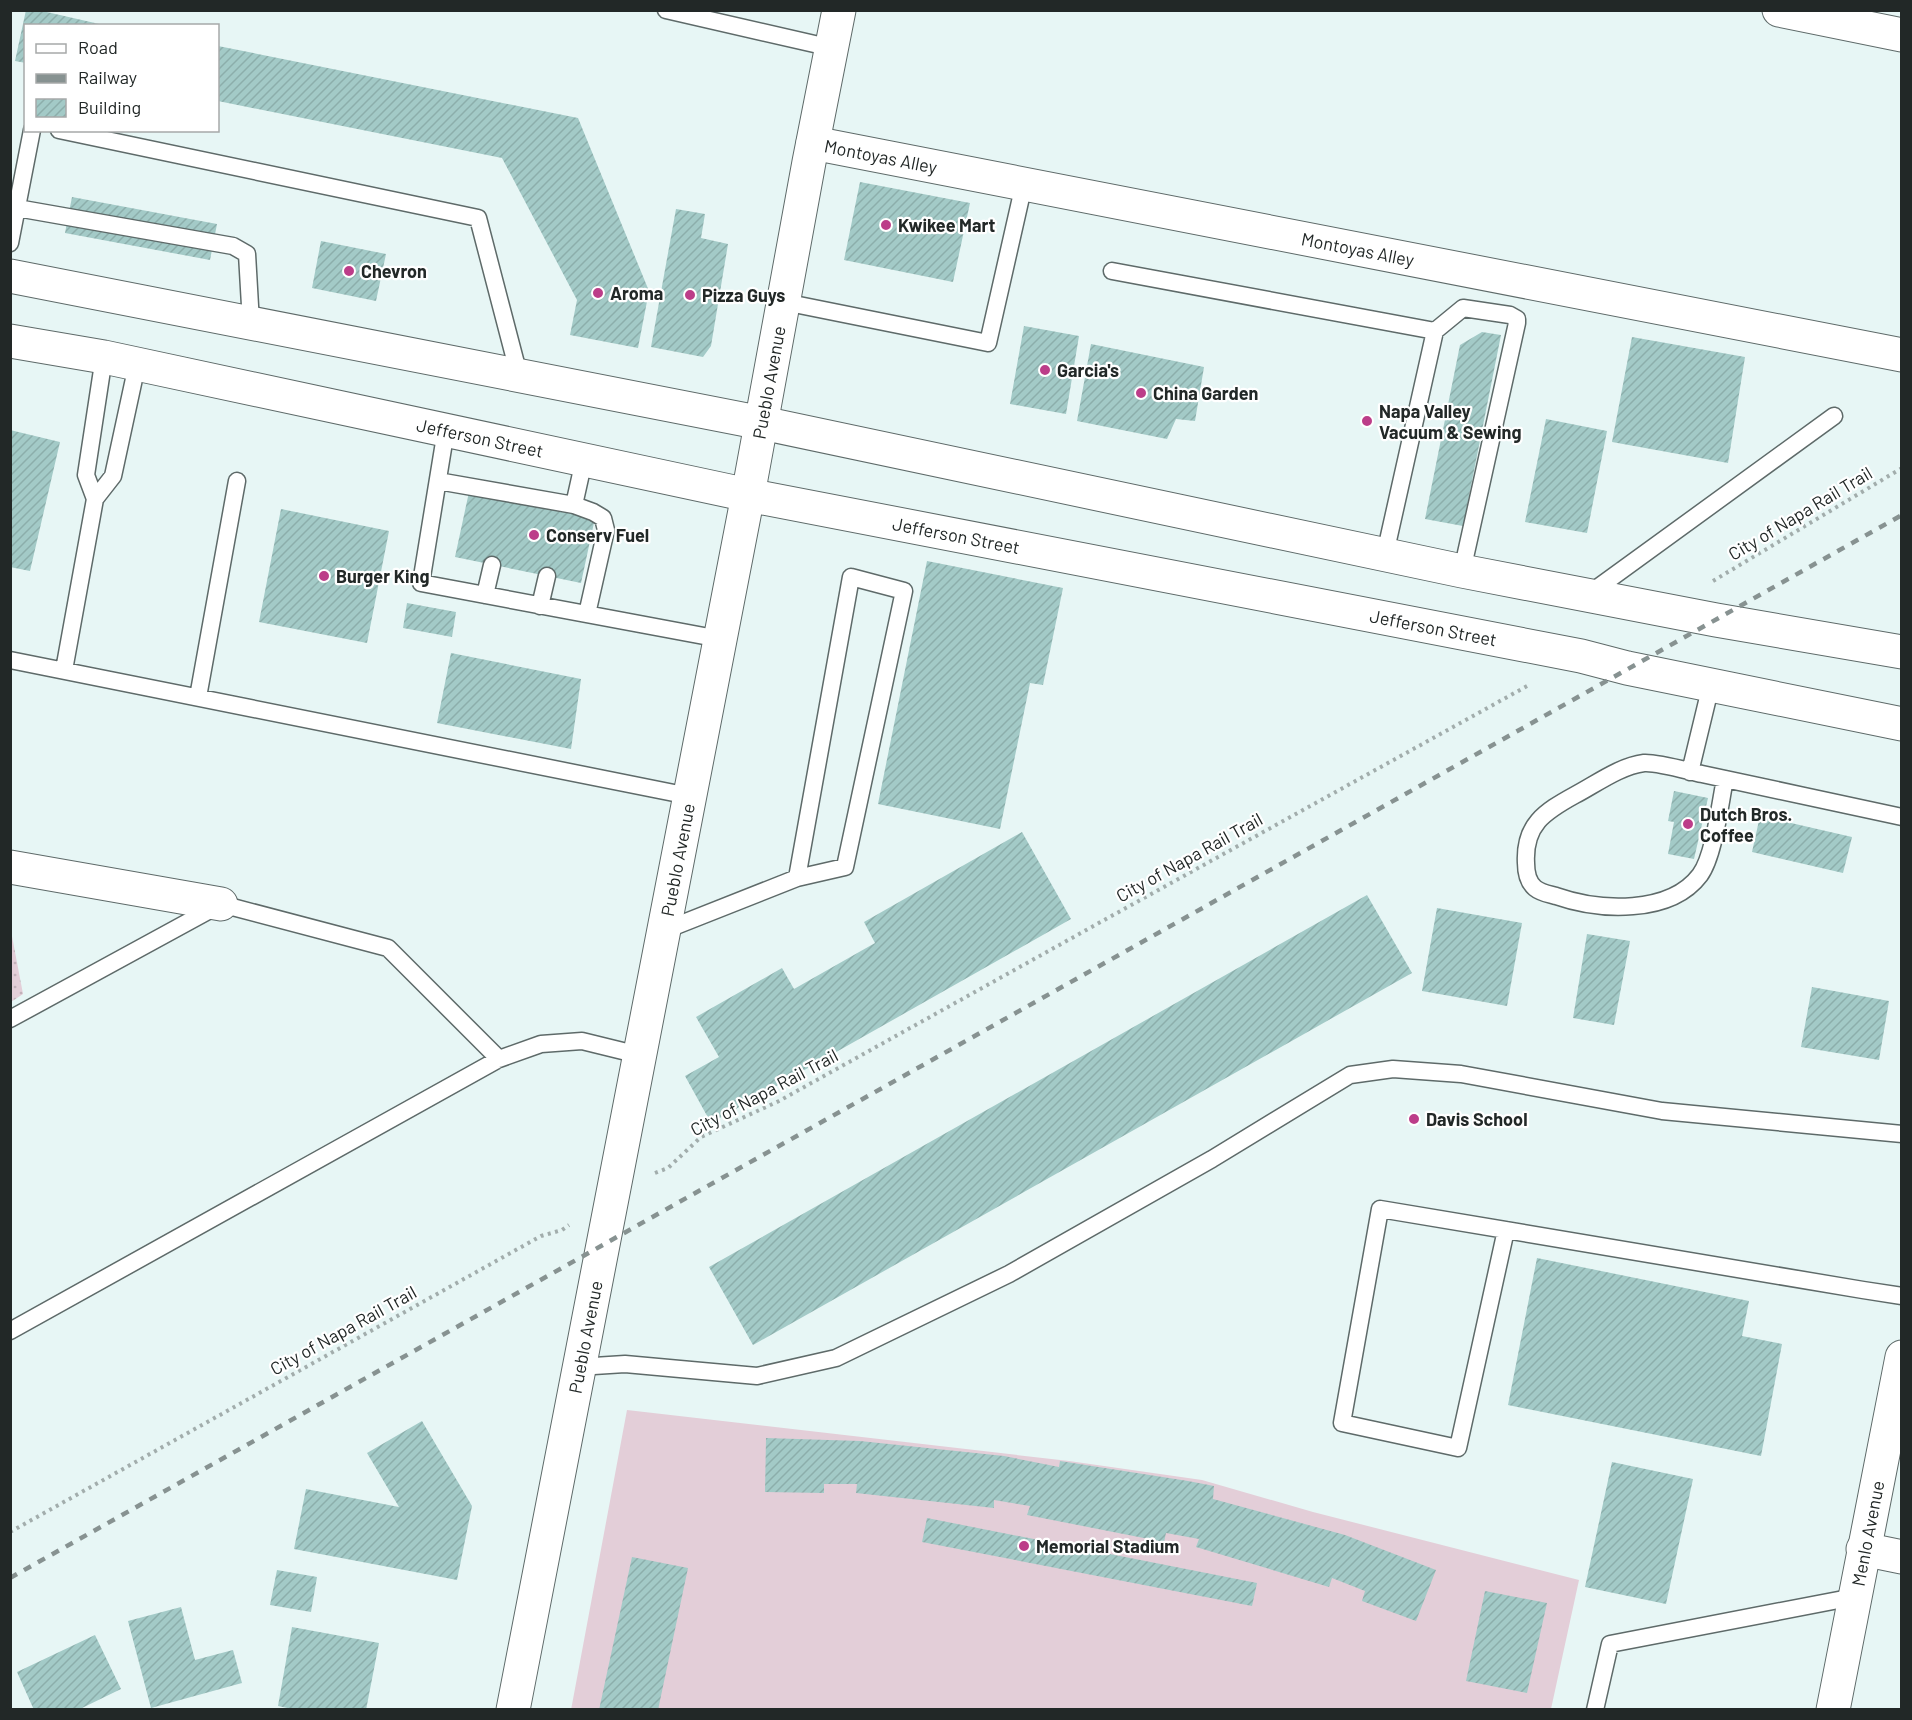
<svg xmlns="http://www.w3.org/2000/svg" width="1912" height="1720" font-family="Barlow,sans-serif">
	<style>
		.grass { fill: url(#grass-dots) }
		.garden { fill: #e3ced8 }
		.building { fill: url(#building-hatch) }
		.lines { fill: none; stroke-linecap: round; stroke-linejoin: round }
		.service-casing { stroke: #5e6a69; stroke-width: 19 }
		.minor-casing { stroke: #5e6a69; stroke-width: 35 }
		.tertiary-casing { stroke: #5e6a69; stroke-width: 35 }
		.secondary-casing { stroke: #5e6a69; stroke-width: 35 }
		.path { stroke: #a2adac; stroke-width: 4; stroke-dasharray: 3 4.5; stroke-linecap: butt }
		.service { stroke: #fff; stroke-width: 16 }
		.minor { stroke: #fff; stroke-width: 33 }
		.tertiary { stroke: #fff; stroke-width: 33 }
		.secondary { stroke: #fff; stroke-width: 33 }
		.rail { stroke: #879291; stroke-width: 4.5; stroke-dasharray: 8 8; stroke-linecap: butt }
		.poi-dot { fill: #bc3d89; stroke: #fff; stroke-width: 2 }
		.labels { text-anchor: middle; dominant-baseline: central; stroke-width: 4.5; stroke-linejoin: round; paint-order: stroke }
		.street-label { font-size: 18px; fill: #222827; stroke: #fff }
		.poi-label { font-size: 18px; font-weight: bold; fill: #222827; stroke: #fff; text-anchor: start }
	</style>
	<defs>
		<pattern id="grass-dots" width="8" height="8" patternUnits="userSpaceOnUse" patternTransform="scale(1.5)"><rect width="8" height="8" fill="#e3ced8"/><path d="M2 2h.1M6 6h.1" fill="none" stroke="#c2b1b9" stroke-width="1.8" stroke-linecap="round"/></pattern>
		<pattern id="building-hatch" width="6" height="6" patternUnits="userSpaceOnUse" patternTransform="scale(1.5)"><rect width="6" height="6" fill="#a3cac7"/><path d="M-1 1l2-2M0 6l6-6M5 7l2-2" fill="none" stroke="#8caeab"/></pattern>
	</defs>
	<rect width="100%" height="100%" fill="#e7f6f5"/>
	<path class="grass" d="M11,931L23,994L11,1002H10Z"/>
	<path class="garden" d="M627,1410L1069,1461L1202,1480L1313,1512L1579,1580L1551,1709L571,1710Z"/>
	<path class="building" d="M26,10H38L108,26H26V63L15,61Z
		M218,46L578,118L649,291L638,348L570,335L577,300L502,158L218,101Z
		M860,182L970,203L953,282L844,260Z
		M72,197L217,224L210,260L65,233Z
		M676,209L705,214L701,238L728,244L711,346L703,357L651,347Z
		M321,241L386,254L376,301L312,288Z
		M1024,326L1079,336L1066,414L1010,404Z
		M1482,332L1501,335L1463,526L1425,519L1460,345Z
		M1632,337L1745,357L1728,463L1612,442Z
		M1091,344L1204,367L1195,421L1176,419L1167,439L1077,421Z
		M1546,419L1607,431L1587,533L1525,522Z
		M10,430L60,442L30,571L10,567Z
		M469,492L595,518L581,583L455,557Z
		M281,509L389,531L367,643L259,622Z
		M927,561L1063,588L1043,685L1030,683L1000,829L878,804Z
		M407,603L456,612L452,637L403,628Z
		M451,653L581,679L571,749L437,723Z
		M1674,791L1708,798L1694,859L1668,854L1674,822L1668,821Z
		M1760,816L1852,837L1843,873L1752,852Z
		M1022,832L1071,919L711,1123L685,1076L719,1057L696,1017L782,968L794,989L875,943L864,922Z
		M1367,895L1412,973L753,1345L709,1267Z
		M1437,908L1522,923L1507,1006L1422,991Z
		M1587,934L1630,941L1614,1025L1573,1018Z
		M1812,987L1889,1001L1879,1060L1801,1047Z
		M1537,1258L1749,1301L1742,1336L1782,1344L1761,1456L1508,1405Z
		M422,1421L472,1506L457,1580L294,1549L306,1489L399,1507L367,1453Z
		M766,1438L860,1441L1004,1456L1059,1467L1060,1461L1188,1481L1214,1486L1213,1499L1345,1535L1436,1570L1416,1621L1362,1601L1365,1591L1332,1578L1329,1587L1196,1547L1199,1539L1166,1533L1164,1542L1027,1515L1030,1506L994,1500V1508L856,1493L857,1484H824V1493L765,1492Z
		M1612,1462L1693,1479L1666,1604L1585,1587Z
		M927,1518L1257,1583L1252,1606L922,1542Z
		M632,1557L688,1568L658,1710H599Z
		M277,1570L317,1577L311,1612L270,1605Z
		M1485,1591L1547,1603L1527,1693L1466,1681Z
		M181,1607L195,1660L233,1650L242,1683L151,1708L128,1621Z
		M292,1627L379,1643L366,1710H297L278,1706Z
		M95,1635L121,1689L82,1708L83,1710H34L17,1672Z"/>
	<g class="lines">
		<defs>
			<path id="service" d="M666,10L832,48
				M59,130L478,218L519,375
				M17,208L233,246L247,254L251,323
				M10,243L32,130
				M1112,271L1435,331
				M784,302L988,343L1024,184
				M104,357L86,475L95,499L113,476L137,365
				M446,430L421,583L720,639
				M438,481L574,505L593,512L603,518L606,530L587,614
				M574,505L584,460
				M1385,554L1435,331L1463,308L1510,315L1517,319V323L1462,571
				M1589,594L1834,416
				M485,595L492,565
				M540,606L547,576
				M10,660L689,796
				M64,670L95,499
				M198,697L237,481
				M1690,772L1711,685
				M1725,779C1720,804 1714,856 1700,875C1670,915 1599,911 1556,896C1549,894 1541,893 1535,888C1528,882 1526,872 1526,863C1524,825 1544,812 1575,795C1596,784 1620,766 1644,763C1657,762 1688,771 1702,774C1769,788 1835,803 1902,817
				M663,931L797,878L851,577L904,591L845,867L797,878
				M10,1019L221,904L388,948L499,1059
				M1506,1230L1458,1448L1342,1423L1380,1209L1863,1290L1902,1296
				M10,1331L499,1059L541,1044L582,1041L639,1055
				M578,1367L625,1364L757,1376L836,1358L1009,1274L1212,1159L1350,1075L1393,1069L1461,1074L1662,1111L1902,1134
				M1595,1710L1610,1644L1854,1597"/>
			<g id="minor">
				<path d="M1779,10L1902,35"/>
				<path id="s1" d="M813,143L1902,355"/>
				<path d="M10,867L221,904"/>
				<path d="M1863,1549L1902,1557"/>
				<path id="s2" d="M1833,1710L1902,1357"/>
			</g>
			<g id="tertiary">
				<path id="s3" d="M513,1710L748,495L809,162L839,10"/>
			</g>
			<g id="secondary">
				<path d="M10,276L762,423L1462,571L1716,620L1902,652"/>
				<path id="s4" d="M10,341L104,357L748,495L1581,656L1627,668L1902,724"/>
			</g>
		</defs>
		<use href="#service" class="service-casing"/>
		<use href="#minor" class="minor-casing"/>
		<use href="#tertiary" class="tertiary-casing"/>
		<use href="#secondary" class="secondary-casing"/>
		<path class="path" d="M1713,581L1902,468
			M655,1173L668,1168L701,1137L779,1101L1106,919L1529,685
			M10,1532L541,1236L562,1230L569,1225"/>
		<use href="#service" class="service"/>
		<use href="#minor" class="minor"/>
		<use href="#tertiary" class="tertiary"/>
		<use href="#secondary" class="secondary"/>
		<path class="rail" d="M10,1578L1902,515"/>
	</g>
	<g class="poi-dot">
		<circle cx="886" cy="225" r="6"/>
		<circle cx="349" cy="271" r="6"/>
		<circle cx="598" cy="293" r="6"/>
		<circle cx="690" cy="295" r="6"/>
		<circle cx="1045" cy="370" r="6"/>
		<circle cx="1141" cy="393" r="6"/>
		<circle cx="1367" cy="421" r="6"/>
		<circle cx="534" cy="535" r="6"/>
		<circle cx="324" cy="576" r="6"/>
		<circle cx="1688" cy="824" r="6"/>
		<circle cx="1414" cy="1119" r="6"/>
		<circle cx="1024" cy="1546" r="6"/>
	</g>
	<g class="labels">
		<g class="street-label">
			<text stroke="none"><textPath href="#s1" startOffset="69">Montoyas Alley</textPath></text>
			<text stroke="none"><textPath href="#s1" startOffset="555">Montoyas Alley</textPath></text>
			<text stroke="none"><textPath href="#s3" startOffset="1352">Pueblo Avenue</textPath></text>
			<text stroke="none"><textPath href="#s4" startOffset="480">Jefferson Street</textPath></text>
			<text transform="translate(1800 513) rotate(-31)">City of Napa Rail Trail</text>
			<text stroke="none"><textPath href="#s4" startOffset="966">Jefferson Street</textPath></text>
			<text stroke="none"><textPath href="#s4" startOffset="1452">Jefferson Street</textPath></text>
			<text transform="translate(1189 857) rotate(-29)">City of Napa Rail Trail</text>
			<text stroke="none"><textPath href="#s3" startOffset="866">Pueblo Avenue</textPath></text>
			<text transform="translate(764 1092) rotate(-28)">City of Napa Rail Trail</text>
			<text transform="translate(343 1330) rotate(-29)">City of Napa Rail Trail</text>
			<text stroke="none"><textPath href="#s3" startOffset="380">Pueblo Avenue</textPath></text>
			<text stroke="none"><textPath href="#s2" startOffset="180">Menlo Avenue</textPath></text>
		</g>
		<g class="poi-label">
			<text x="898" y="225">Kwikee Mart</text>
			<text x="361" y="271">Chevron</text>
			<text x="610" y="293">Aroma</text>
			<text x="702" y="295">Pizza Guys</text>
			<text x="1057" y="370">Garcia's</text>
			<text x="1153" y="393">China Garden</text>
			<text x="1379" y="411">Napa Valley<tspan x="1379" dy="21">Vacuum &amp; Sewing</tspan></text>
			<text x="546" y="535">Conserv Fuel</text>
			<text x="336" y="576">Burger King</text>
			<text x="1700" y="814">Dutch Bros.<tspan x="1700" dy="21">Coffee</tspan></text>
			<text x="1426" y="1119">Davis School</text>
			<text x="1036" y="1546">Memorial Stadium</text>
		</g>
	</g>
	<rect width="1912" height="1720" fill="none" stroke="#222827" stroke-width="24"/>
	<rect x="24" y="24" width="195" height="108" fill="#ffffff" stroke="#a7a9a9" stroke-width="1.5"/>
	<rect x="36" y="44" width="30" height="9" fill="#ffffff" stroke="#a7a9a9" stroke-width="1.5"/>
	<text x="78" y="54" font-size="18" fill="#222827">Road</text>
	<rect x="36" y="74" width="30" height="9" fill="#879291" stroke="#a7a9a9" stroke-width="1.5"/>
	<text x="78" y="84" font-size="18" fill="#222827">Railway</text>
	<rect x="36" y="99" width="30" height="18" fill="url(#building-hatch)" stroke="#a7a9a9" stroke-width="1.5"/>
	<text x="78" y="114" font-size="18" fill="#222827">Building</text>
</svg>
